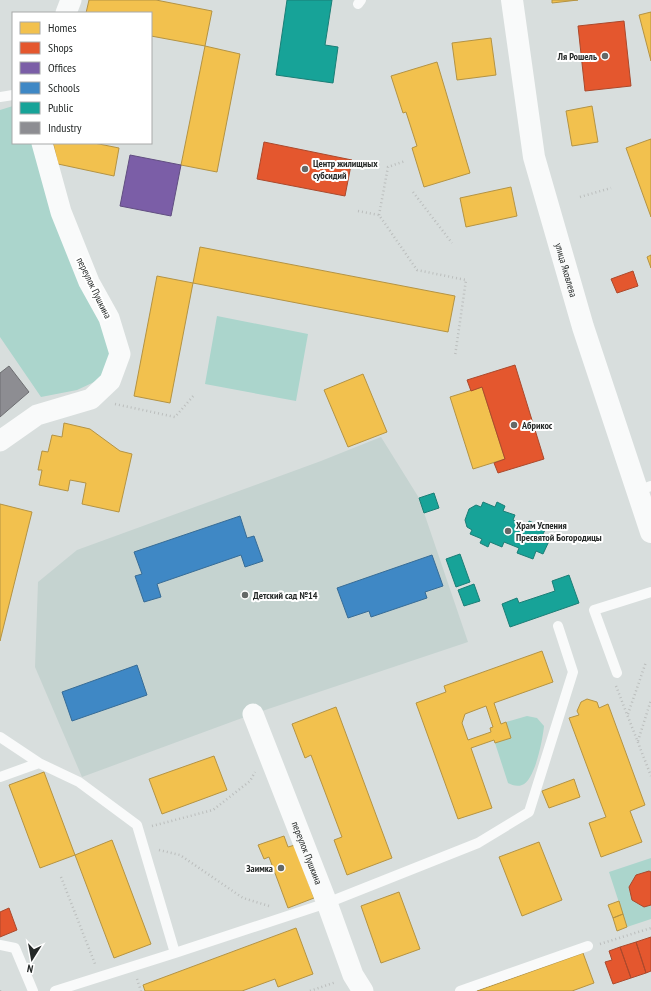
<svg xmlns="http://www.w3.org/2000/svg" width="651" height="991" font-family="'PT Sans Narrow',sans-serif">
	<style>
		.built { fill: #c5d3d0 }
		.green { fill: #abd5cc }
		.homes { fill: #f2c14e; stroke: #b49343; fill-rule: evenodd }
		.shops { fill: #e4572e; stroke: #ab492c }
		.offices { fill: #7b5ea7; stroke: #614e81 }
		.schools { fill: #3f88c5; stroke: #376c96 }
		.public { fill: #17a398; stroke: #1b7e76 }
		.industry { fill: #8d8d92; stroke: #6e6f72 }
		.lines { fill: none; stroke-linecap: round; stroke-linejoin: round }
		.path { stroke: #bbbebd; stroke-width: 2.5; stroke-dasharray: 1 3; stroke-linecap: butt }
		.lane { stroke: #f9fafa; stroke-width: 10 }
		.street { stroke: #f9fafa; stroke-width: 21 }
		.secondary { stroke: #f9fafa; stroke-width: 22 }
		.poi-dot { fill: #646867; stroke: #fff; stroke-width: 1.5 }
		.labels { text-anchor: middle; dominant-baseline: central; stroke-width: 4; stroke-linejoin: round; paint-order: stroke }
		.poi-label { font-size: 10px; font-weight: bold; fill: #252928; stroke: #fff; text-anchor: start }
		.street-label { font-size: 10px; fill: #252928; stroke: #fff }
	</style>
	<rect width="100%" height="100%" fill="#d8dedd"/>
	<path class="built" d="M381,437L419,498L468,642L253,714L82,777L35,667L38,582L77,550L321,461Z"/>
	<path class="green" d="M13,106V143H35L104,322L112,355L105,377L77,390L41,397L0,337V110Z
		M217,316L308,334L296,401L205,384Z
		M527,716L537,718L544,726C543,738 535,781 522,785C517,787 512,785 508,783L495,743L511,738L506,722Z
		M651,858V919L627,927L609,872Z"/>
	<path class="homes" d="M89,0H156L212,11L205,46L151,36V13H86Z
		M552,0H578L552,3Z
		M651,12V61L639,15Z
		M491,38L496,75L457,80L452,43Z
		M205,46L240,54L217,172L181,165Z
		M437,62L470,173L424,187L412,148L417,146L406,112L403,113L391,76Z
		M592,106L598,142L572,146L566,111Z
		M651,139V217L626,148Z
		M53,143H94L119,148L114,176L58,164Z
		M511,187L517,216L466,227L460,198Z
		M200,247L455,296L448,332L193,283Z
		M651,255V268L647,257Z
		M157,276L193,283L170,403L134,396Z
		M363,374L387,432L348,447L324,390Z
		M482,387L505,459L473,469L450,397Z
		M64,423L90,429L120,451L132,454L119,512L82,504L86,483L70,480L68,491L39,485L42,470H38L42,451L48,452L52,435L62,437Z
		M0,504L32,512L0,641Z
		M542,651L553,682L494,703L501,724L506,722L511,738L495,743L494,740L471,748L492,808L458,819L416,703L446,692L444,686ZM486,706L493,727L490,728L491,732L468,740L462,723L465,714Z
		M587,699L597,702L599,708L608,704L645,805L630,811L642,842L601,857L589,823L606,817L569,718L579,715L577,711L581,702Z
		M336,707L392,858L347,875L334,840L342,837L311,755L305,758L292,724Z
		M214,756L227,790L162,814L149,779Z
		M44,772L75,855L40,868L9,785Z
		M574,779L580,797L549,808L542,791Z
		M284,836L288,847L295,845L314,898L288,908L269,857L264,859L258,845Z
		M112,840L151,944L114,958L75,855Z
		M539,842L562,900L522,916L499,857Z
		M399,892L420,949L381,963L361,906Z
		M619,901L623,914L613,918L608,905Z
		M623,914L627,927L617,931L613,918Z
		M296,928L313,974L278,987L275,979L242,991H145L143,985Z
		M583,953L594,983L572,991H477Z"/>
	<path class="shops" d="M624,21L631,86L585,91L578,26Z
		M264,142L352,160L345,196L257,179Z
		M633,271L638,286L617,293L611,279Z
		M515,365L544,459L498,473L494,463L505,459L482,387L471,391L467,380Z
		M649,871L651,872V905L644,907L632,900L629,887L636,875Z
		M9,908L17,930L0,937V912Z
		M651,937V971L646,973L636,942Z
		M636,942L646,973L631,978L620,947Z
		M620,947L631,978L613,984L605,962L612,960L609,951Z"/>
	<path class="offices" d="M130,155L181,165L171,216L120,206Z"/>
	<path class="schools" d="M240,516L247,538L254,536L263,561L245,567L241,555L157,584L161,597L144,602L135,576L142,574L134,552Z
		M432,555L443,586L425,592L427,598L371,617L369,611L348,618L337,588Z
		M137,665L147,695L72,721L62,692Z"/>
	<path class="public" d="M287,0H332L325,45L338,47L333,83L276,75Z
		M434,493L439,508L424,513L419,498Z
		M483,502L495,507L497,502L505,506L503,511L515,515L513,520L528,526L529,521L546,528L542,536L550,539L543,554L536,551L533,559L517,553L519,548L504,542L502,547L490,542L488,547L480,543L482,539L470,534L472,530L467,527L465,520L469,509L476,505L481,507Z
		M460,554L470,582L456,587L446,559Z
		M569,575L579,603L510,627L502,604L517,598L519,603L555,591L552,581Z
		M474,584L480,601L464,606L458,590Z"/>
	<path class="industry" d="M9,366L29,392L0,417V373Z"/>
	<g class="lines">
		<path class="path" d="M413,192L452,243
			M580,197L611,188
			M358,211L379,215L417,270L466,280L455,356
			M379,215L388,167L405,161
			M115,404L175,417L195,394
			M616,686L651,776
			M628,714L646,662
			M638,741L651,700
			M152,826L213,810L250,781L255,772
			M159,850L180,855L243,898L269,906
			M61,877L95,964
			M600,944L651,928
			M137,979L141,991
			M0,990V991
			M310,991L336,982"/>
		<path class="lane" d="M358,4L361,0
			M0,97L13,95
			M638,491L651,486
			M617,673L594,610L651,592
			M0,737L39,763
			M0,777L39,763L79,782L137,825L175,953
			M0,945L15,948L33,991
			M55,991L175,953L327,903L478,843L529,812L573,672L558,626
			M460,991L588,946"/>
		<g class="street">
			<path d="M66,13L71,0"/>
			<path d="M0,441L37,415L91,399L110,381L120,354L109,318L89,282L61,212L42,143"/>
			<path id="s1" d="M253,714L327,903L353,975L363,991"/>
		</g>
		<path class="secondary" id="s2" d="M512,0L534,157L583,327L651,532"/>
	</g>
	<g class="poi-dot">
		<circle cx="605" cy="56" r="4"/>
		<circle cx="305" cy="169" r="4"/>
		<circle cx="514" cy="425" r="4"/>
		<circle cx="508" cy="531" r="4"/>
		<circle cx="245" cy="595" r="4"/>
		<circle cx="281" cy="868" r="4"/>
	</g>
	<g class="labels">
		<g class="poi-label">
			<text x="597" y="56" text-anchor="end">Ля Рошель</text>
			<text x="313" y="163">Центр жилищных<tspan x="313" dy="12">субсидий</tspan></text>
			<text x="522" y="425">Абрикос</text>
			<text x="516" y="525">Храм Успения<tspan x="516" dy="12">Пресвятой Богородицы</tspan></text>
			<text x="253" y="595">Детский сад №14</text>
			<text x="273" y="868" text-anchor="end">Заимка</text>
		</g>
		<g class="street-label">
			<text stroke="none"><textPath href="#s2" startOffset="276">улица Яковлева</textPath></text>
			<text transform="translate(94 288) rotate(64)">переулок Пушкина</text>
			<text stroke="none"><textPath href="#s1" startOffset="149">переулок Пушкина</textPath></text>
		</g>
	</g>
	<rect x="12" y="12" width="140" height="132" fill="#ffffff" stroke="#a8a9a9"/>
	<rect x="20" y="22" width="20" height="12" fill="#f2c14e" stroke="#a8a9a9"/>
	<text x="48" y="32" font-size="12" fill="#252928">Homes</text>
	<rect x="20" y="42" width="20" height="12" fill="#e4572e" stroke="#a8a9a9"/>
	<text x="48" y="52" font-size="12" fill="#252928">Shops</text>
	<rect x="20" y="62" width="20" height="12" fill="#7b5ea7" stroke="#a8a9a9"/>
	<text x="48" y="72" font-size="12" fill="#252928">Offices</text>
	<rect x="20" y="82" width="20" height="12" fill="#3f88c5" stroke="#a8a9a9"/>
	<text x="48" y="92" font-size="12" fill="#252928">Schools</text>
	<rect x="20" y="102" width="20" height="12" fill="#17a398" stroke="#a8a9a9"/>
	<text x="48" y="112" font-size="12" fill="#252928">Public</text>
	<rect x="20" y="122" width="20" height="12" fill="#8d8d92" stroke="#a8a9a9"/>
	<text x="48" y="132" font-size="12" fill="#252928">Industry</text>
	<g transform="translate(32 959) rotate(191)" stroke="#ffffff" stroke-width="3" paint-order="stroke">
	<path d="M0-3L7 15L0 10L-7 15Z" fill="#252928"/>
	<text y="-6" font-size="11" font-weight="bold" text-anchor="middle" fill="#252928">N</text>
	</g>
</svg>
